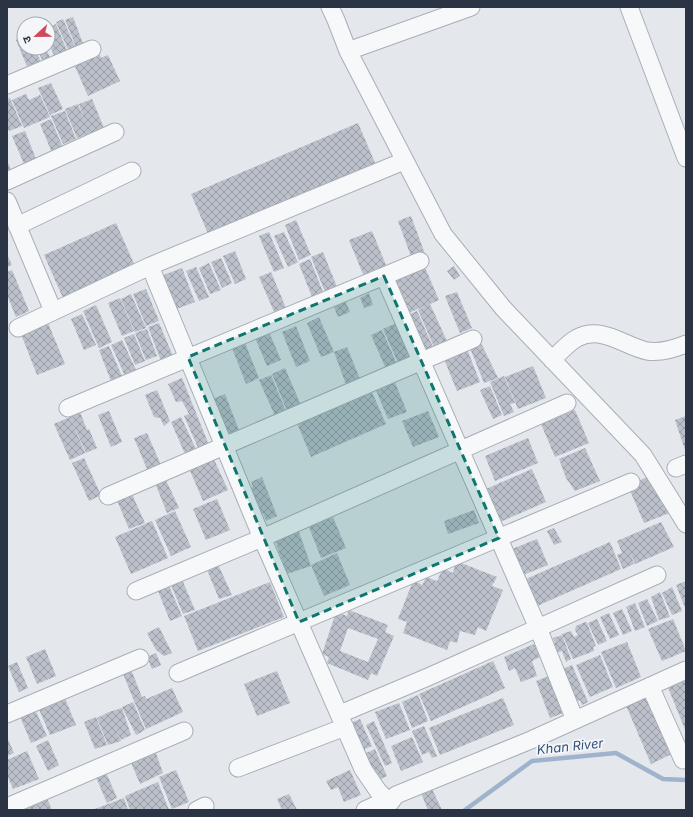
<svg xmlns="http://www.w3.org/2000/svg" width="693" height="817" font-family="Inter,'Noto Sans Devanagari',sans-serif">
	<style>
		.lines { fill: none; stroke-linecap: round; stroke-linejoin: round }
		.stream { stroke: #9fb4cc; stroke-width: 4.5 }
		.building { fill: url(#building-cross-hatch); fill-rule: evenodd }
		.minor-casing { stroke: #a9aeb7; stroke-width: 19 }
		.minor { stroke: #f7f8fa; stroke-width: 17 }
		.marked { fill: #0f766e; fill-opacity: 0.2; stroke: #0f766e; stroke-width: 3; stroke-dasharray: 8 5; stroke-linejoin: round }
		.labels { text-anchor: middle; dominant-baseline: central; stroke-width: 3.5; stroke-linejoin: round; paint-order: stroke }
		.water-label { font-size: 13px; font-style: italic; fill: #34527a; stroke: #f4f6f9 }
	</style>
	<defs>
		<pattern id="building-cross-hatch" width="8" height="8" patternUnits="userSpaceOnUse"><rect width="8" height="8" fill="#bbc0ca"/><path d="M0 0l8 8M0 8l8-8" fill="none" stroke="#989da6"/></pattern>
	</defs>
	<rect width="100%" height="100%" fill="#e4e7ec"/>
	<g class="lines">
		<path class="stream" d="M465,810L532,761L616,753L663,779L686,780"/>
	</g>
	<path class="building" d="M73,17L85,49L78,52L65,20Z
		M63,19L77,51L70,54L56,22Z
		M56,24L68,53L55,58L48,41V28Z
		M24,37V48H35L42,65L29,71L16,40Z
		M37,48H46L52,63L45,67Z
		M99,53L101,58L108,55L120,81L88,96L74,64Z
		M51,83L63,109L50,115L38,88Z
		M26,94L29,100L40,95L50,117L24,128L12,100Z
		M10,98L22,126L9,131L7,127V99Z
		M92,99L104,128L77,138L65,109L78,104L85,122L79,104Z
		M65,111L76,139L63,144L51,116Z
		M51,119L64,150L53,155L40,124Z
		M358,123L376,165L209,236L191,194Z
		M25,131L36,159L24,164L12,136Z
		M7,160L11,170L7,172Z
		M411,216L425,254L412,259L398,221Z
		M296,220L311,255L299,260L285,225Z
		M116,223L135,266L63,298L44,255Z
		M372,231L388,270L365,279L349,240Z
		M269,232L284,268L274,272L259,236Z
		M284,232L298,262L288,267L274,236Z
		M235,251L246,279L235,284L223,256Z
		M323,252L337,287L325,292L311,257Z
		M7,254L12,265L7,267Z
		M221,258L232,283L222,288L211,262Z
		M310,259L323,292L312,297L299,264Z
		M209,263L221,290L210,294L199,268Z
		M423,263L439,300L430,304L447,341L434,347L418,310L425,306L404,315L388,279Z
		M454,266L460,276L454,280L447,271Z
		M196,267L209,297L199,301L186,271Z
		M182,268L195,302L171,311L158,277Z
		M12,270L29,311L16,317L7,295V272Z
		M271,272L286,308L275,314L259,277Z
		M146,289L159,321L146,326L133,294Z
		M457,292L472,328L460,333L445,296Z
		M369,293L373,305L364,308L360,298Z
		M131,294L146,328L135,332L121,299Z
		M120,298L134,331L122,336L108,303Z
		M346,302L350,312L338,317L334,307Z
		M96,305L112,342L99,348L83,311Z
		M417,311L433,347L422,352L405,316Z
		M82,314L96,345L84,350L71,319Z
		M319,317L334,352L321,357L307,323Z
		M400,321L415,358L399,365L383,329Z
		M48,323L65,364L37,375L21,334Z
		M159,323L173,356L161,361L148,327Z
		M296,326L310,361L296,367L282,332Z
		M267,327L281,360L267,366L253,333Z
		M147,329L157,356L146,360L135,333Z
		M382,330L397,364L386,369L371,335Z
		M134,334L145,361L135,365L124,338Z
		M122,340L136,370L125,376L111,345Z
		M245,343L259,378L246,384L232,348Z
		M481,343L498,378L484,383L470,348Z
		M109,346L122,376L111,381L99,350Z
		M347,347L362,384L348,390L334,352Z
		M467,349L480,382L457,391L444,359Z
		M533,366L546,398L518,409L505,377Z
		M285,368L301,405L287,411L272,374Z
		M271,375L286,411L275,416L259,380Z
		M504,376L515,403L510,404L514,412L504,416L490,382Z
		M182,378L209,445L199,450L184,416L189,414L182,401L176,402L168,384Z
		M394,380L407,412L388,419L375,388Z
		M490,386L502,415L493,419L480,390Z
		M157,390L170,421L164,426L160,418L154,417L145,395Z
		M372,392L386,424L311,457L297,423Z
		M225,394L239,430L226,435L212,399Z
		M575,410L589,443L555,457L541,424Z
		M109,411L122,442L111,447L98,415Z
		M428,411L439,437L413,447L402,421Z
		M80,412L87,430L89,429L97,448L86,453L70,417Z
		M686,416V453L675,420Z
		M70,417L85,453L70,460L54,424Z
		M181,417L196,449L185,454L171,422Z
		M147,433L161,465L147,469L134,438Z
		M528,438L538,463L495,481L485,456Z
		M585,448L600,481L575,491L566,478L559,459Z
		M212,455L228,490L203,501L188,466Z
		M84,458L101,495L89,501L72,463Z
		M532,469L546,502L500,522L486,489Z
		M262,477L277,516L266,521L263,513L260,515L250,488L253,487L251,482Z
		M647,477L672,512L644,523L628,486Z
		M165,478L179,508L167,513L155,483Z
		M131,492L145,523L129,529L116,498Z
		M217,499L230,530L206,540L193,509Z
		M474,510L479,523L448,534L444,521Z
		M175,511L191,547L171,556L155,520Z
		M333,517L346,548L321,558L309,527Z
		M152,521L168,558L131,574L115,537Z
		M661,522L674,547L635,564L630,553L634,564L623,569L617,555L622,553L617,541Z
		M297,526L311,566L287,574L273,535Z
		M554,528L562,542L554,545L547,531Z
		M537,539L548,565L523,575L512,549Z
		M610,542L621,569L537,606L526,579Z
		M337,553L350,585L324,596L311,565Z
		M216,560L232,595L219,599L205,565Z
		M456,561L497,577L492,586L503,590L486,631L478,627L475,635L460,631L457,643L450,641L447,650L403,633L407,622L398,619L413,581L421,584L422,586L426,577L437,581L443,568L453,573Z
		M180,575L195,610L183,614L169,580Z
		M167,581L182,616L170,621L156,586Z
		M686,581V610L676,585Z
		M270,582L284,617L198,651L184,616Z
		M672,587L682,611L672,615L662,593Z
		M660,592L670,617L659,620L651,597Z
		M647,599L658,621L647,626L638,603Z
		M635,603L645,627L635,631L626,607Z
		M622,609L632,631L623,635L613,613Z
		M349,610L388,625L385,632L394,636L377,676L371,673L368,680L327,663L329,657L322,654L336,612L347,616ZM348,628L378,639L368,662L340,651Z
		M609,613L619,635L610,639L600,617Z
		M597,619L607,641L598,645L588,623Z
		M673,619L686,651L662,661L648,629Z
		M585,622L587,623L596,646L593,647L594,651L573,659L562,634L571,631L574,637L578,635L575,630L576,626Z
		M159,627L172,653L164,656L156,650L147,633Z
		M562,635L571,659L566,662L562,651L556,653L553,643H555L553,638Z
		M627,642L641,677L616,688L601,652Z
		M534,644L540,657L532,661L537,676L521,682L515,668L509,671L504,657Z
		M45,649L56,676L37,684L26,657Z
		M156,653L161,665L152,669L147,657Z
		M600,655L613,687L590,697L576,665Z
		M493,661L505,688L431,721L419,694Z
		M17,662L28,688L19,692L8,666Z
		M572,665L588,702L582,705L580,700L576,702L562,669Z
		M130,667L142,697L145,696L146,699L172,688L183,712L157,724L153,715L157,724L146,729L134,701L139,699L134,701L122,671Z
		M277,671L290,703L257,716L244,684Z
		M551,675L566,712L550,718L536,681Z
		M686,678V732L667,685Z
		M648,693L674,753L651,764L625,703Z
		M418,695L428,721L412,728L402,702Z
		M64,696L76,725L50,735L38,707Z
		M503,698L514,725L440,755L429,728Z
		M133,702L145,730L136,735L122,707Z
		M399,703L410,730L386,739L375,712Z
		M34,707L47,736L31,743L19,714Z
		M122,708L131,735L121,740L112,721L121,741L108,745L97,718L109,712Z
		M96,717L107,745L95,749L84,722Z
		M360,719L372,746L363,750L351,723Z
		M374,721L392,763L385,766L366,725Z
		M424,726L437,756L432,758L429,752L422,755L412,731Z
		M7,737L14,753L7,756Z
		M412,737L423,762L401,771L391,746Z
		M48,740L59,765L48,771L36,746Z
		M154,748L163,773L140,784L130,760Z
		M375,749L387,776L376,781L364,754Z
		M27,751L39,779L13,789L7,775V760Z
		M105,770L117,798L107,803L95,775Z
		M176,770L189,802L172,809L159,777Z
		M350,770L361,795L344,802L338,787L331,790L326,781Z
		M158,782L169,810H130L125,796Z
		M431,787L442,810H428L421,793Z
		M289,794L297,810H282L277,799Z
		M47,798L52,810H20Z
		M124,798L128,810H92Z"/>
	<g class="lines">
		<defs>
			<path id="minor" d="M330,7L336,20L348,51L443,234L503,308L643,455L686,524
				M629,7L686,158
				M348,51L471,7
				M7,85L92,49
				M7,181L115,132
				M7,201L53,311
				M17,226L132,171
				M150,266L262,538L363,769L378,791L390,803
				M384,276L538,628L575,720
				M18,328L150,266L404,161
				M552,360C560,352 568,343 577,338C602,325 624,346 647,351C660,353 674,349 686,344
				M68,408L420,261
				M676,468L686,464
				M108,496L473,339
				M136,591L262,538L567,403
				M178,673L631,482
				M650,686L683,760
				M7,714L140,658
				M340,714L428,677L657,575
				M238,768L345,727
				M390,803L396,795L531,740L686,670
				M7,807L184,731
				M197,810L205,806
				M365,810L387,800"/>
		</defs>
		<use href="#minor" class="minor-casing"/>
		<use href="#minor" class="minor"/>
	</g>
	<path class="marked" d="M384,276L499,538L299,622L188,357Z"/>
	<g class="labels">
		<g class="water-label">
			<text transform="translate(570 746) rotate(-6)">Khan River</text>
		</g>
	</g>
	<rect width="693" height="817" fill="none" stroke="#2b3445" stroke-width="16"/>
	<g transform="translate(36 36) rotate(248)"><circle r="19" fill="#f4f6f9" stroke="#a4a8b1"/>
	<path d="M0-3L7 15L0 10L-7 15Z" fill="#d1495b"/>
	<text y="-6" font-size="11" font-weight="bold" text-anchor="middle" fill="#2b3445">उ</text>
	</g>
</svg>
